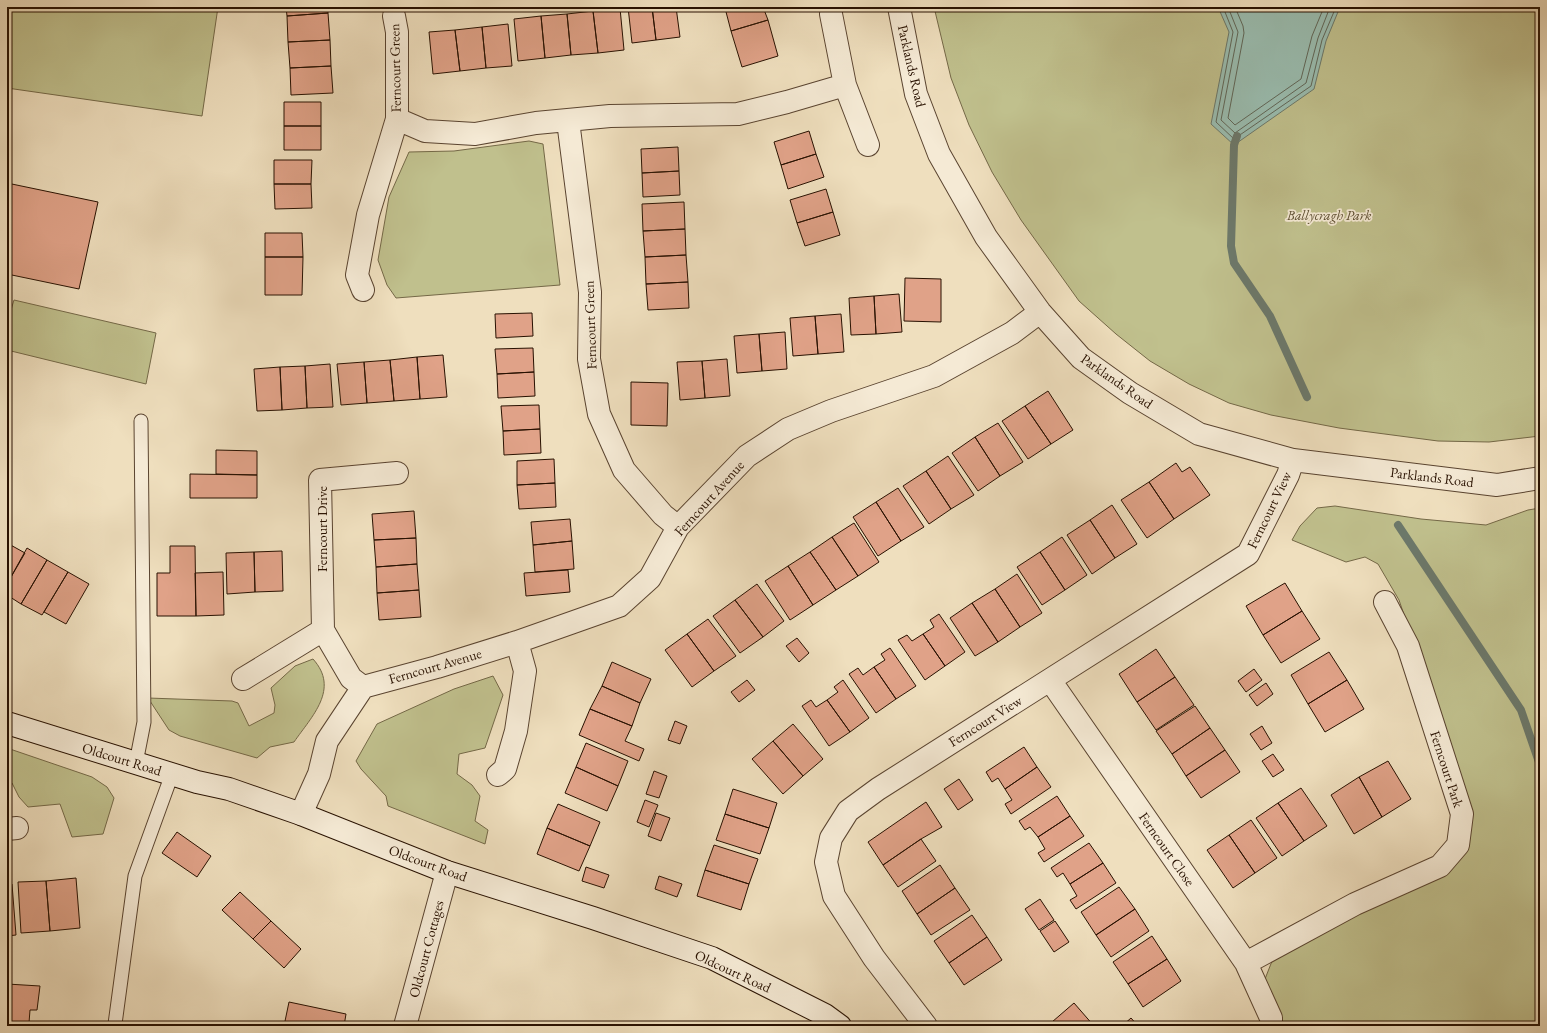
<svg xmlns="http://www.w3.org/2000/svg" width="1547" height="1033" font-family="'EB Garamond',serif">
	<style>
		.green { fill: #c0c08d; stroke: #746847 }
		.water { fill: #9abdb0; stroke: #6c786a }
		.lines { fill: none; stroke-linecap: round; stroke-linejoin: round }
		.shore { stroke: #616758; stroke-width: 1 }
		.stream { stroke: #6c786a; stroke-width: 8 }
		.building { fill: #e0a288; stroke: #281101 }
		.lane-casing { stroke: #5a4430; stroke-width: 15 }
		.street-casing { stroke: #5a4430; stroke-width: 24 }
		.secondary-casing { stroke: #281101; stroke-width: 24 }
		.lane { stroke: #f5ead5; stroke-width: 13 }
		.street { stroke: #f5ead5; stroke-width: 22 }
		.secondary { stroke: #f5ead5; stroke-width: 22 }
		.labels { text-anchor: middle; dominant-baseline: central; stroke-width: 3.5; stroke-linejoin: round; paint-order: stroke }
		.street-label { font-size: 14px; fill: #281101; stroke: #f5ead5 }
		.park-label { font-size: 14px; font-style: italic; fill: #5d4e32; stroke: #f5ead5 }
	</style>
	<rect width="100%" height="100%" fill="#efdfbe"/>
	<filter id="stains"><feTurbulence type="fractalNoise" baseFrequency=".005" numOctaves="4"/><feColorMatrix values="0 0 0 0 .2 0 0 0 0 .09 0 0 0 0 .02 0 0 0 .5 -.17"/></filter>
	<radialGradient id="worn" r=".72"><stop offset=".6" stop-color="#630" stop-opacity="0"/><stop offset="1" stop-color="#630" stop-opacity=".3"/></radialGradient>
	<path class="green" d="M9,7H218L202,116L7,88V18Z
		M934,7H1540V436L1489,442L1438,441L1339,428L1271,415L1229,403L1189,384L1150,361L1116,334L1079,301L1021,220L992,172L969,125L951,78Z
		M529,141L543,144L560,285L396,298L387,285L378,260L389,197L409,152L454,151Z
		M14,300L156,333L146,384L7,350V323Z
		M1335,506L1421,519L1486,525L1528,510L1540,508V1026H1279L1266,985L1265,979L1274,956L1465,850L1414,644L1399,600L1378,564L1365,557L1346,562L1292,540L1300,526L1317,508Z
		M313,659C340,689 312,716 294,742L270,747L257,758L180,736L169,730L148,698L232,701L238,703L249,726L274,713L275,705L271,688L295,666Z
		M493,676L503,695L485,748L459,754L457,774L472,785L480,796L475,821L488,830L485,844L388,806L386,796L361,769L356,761L377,724L454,689Z
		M7,748L92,777L107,787L114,798L103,834L72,837L60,804L28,807L19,797L12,783H7Z"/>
	<path class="water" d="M1218,7H1340L1326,41L1314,89L1234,145L1211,124L1229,32Z"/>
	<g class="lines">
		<path class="shore" d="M1223,7L1233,32L1216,122L1234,139L1311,86L1322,40L1336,7
			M1228,7L1238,32L1221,120L1235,133L1306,83L1318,38L1330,7
			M1235,7L1243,26L1244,33L1228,118L1235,125L1301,79L1312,36L1324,7"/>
		<path class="stream" d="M1237,136L1234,145L1231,246L1234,263L1270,316L1307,397
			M1398,525L1521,710L1540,765"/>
	</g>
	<path class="building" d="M286,7H328V13L287,16Z
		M628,7H652L656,40L632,43Z
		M652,7H676L680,37L656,40Z
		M728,7H763L768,20L731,31L725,8Z
		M620,8L624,50L598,53L593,11Z
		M593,11L598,53L571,55L567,14Z
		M328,13L330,40L288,42L287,16Z
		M567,14L571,55L545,58L541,16Z
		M541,16L545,58L518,61L514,19Z
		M768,20L778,56L742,67L731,31Z
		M508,24L512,66L486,68L482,27Z
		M482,27L486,68L460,71L455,30Z
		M455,30L460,71L433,74L429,32Z
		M330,40L331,66L290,68L288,42Z
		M331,66L333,93L291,95L290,68Z
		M284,102H321V126H284Z
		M284,126H321V150H284Z
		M809,131L816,154L781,165L774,142Z
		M678,147L679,171L642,173L641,149Z
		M816,154L824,177L788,189L781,165Z
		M274,160H312L311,184H274Z
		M679,171L680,195L643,197L642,173Z
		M7,183L98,202L79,289L7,274Z
		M274,184H311L312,208L275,209Z
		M826,189L833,212L797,223L790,200Z
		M684,202L685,229L643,231L642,204Z
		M833,212L840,235L805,246L797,223Z
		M685,229L686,255L645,257L643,231Z
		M265,233H302L303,257H265Z
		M686,255L688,282L646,284L645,257Z
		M265,257H303L302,295H265Z
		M905,278L941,279V322L904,321Z
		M688,282L689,308L648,310L646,284Z
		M899,294L902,332L876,334L874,296Z
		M874,296L876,334L851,335L849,298Z
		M532,313L533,336L496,338L495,314Z
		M841,314L844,352L818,354L815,316Z
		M815,316L818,354L793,356L790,318Z
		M785,332L787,369L762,371L759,334Z
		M759,334L762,371L737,373L734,336Z
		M533,348L534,372L497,374L495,349Z
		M443,355L447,397L420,399L417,357Z
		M417,357L420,399L394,401L390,360Z
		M727,359L730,396L705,398L702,361Z
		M390,360L394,401L367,403L364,362Z
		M702,361L705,398L680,400L677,362Z
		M364,362L367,403L341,405L337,364Z
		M330,364L333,407L307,408L305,366Z
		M305,366L307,408L282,410L280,367Z
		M280,367L282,410L257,411L254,369Z
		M534,372L535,396L498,398L497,374Z
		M631,382L668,383L667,426L631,425Z
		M1048,391L1073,430L1051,444L1025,406Z
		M539,405L540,429L503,431L501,406Z
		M1025,406L1051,444L1028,459L1002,421Z
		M998,423L1023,462L1000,476L975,437Z
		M540,429L541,453L504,455L503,431Z
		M975,437L1000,476L978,491L952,453Z
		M216,450L257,451V475L216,474Z
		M948,456L974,495L951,509L926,471Z
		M554,459L555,483L517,485V461Z
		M1176,463L1182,472L1190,467L1210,495L1174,519L1149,482Z
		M926,471L951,509L929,524L903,486Z
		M190,474L257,475V498H190Z
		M1149,482L1174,519L1147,538L1121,500Z
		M555,483L556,507L519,509L517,485Z
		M898,488L924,527L901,541L876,502Z
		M876,502L901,541L878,556L853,517Z
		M1112,505L1137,544L1115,558L1090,520Z
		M414,511L416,538L374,540L372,514Z
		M570,519L572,541L533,545L531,522Z
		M1090,520L1115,558L1092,574L1067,535Z
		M854,523L879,562L858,576L832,537Z
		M832,537L858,576L836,590L810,552Z
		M1062,537L1087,575L1065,590L1040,552Z
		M416,538L417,564L376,567L374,540Z
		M572,541L574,569L535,572L533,545Z
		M7,543L25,553L7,584Z
		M170,546H195L196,616H157V573H170Z
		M27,548L47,560L21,604L7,595V584Z
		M282,551L283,591L255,592L254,552Z
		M254,552L255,592L227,594L226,553Z
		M810,552L836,590L813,605L788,566Z
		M1040,552L1065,590L1042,605L1017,567Z
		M47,560L68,572L42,615L21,604Z
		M417,564L419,590L377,593L376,567Z
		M788,566L813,605L790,620L765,581Z
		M568,570L570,592L526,596L524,573Z
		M68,572L89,584L66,624L44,612Z
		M223,572L224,615L196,616L195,573Z
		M1017,574L1042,613L1020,627L995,589Z
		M1285,583L1302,611L1263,635L1246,606Z
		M757,584L784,621L763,637L735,600Z
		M995,589L1020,627L998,642L972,603Z
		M419,590L421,617L379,620L377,593Z
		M735,600L763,637L740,653L713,616Z
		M972,603L998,642L975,656L950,618Z
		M1302,611L1320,639L1281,663L1263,635Z
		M939,614L965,652L945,666L923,634L934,627L930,620Z
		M708,619L736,656L714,671L687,634Z
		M687,634L714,671L692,687L665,650Z
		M923,634L945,666L925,680L898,640L907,635L912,641Z
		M797,638L809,653L799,662L786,646Z
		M890,648L916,686L896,699L874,667L885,660L881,654Z
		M1156,649L1175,677L1137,702L1119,674Z
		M1329,652L1347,680L1308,704L1291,675Z
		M612,662L651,679L640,703L602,686Z
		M874,667L896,699L876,713L849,674L858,668L863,675Z
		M1254,669L1262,680L1246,692L1238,681Z
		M1175,677L1194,705L1156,730L1137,702Z
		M747,680L755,690L739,702L731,692Z
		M843,680L869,718L850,732L827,700L838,692L834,687Z
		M1347,680L1364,709L1325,732L1308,704Z
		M1266,683L1273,694L1257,706L1249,695Z
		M602,686L640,703L632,726L590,709Z
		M811,700L816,707L827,700L850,732L829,746L802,706Z
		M1195,706L1210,728L1172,754L1156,731Z
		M590,709L632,726L625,741L644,749L639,761L579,735Z
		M675,721L687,726L680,744L668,740Z
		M793,724L823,759L803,776L773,741Z
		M1262,726L1272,743L1261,750L1250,734Z
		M1210,728L1225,750L1186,776L1172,754Z
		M773,741L803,776L783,794L752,759Z
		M586,743L628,761L618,786L576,767Z
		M1024,747L1037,767L1005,789L998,778L992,782L986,772Z
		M1225,750L1240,772L1201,798L1186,776Z
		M1273,754L1284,770L1273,777L1262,761Z
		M1388,761L1411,799L1382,817L1359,777Z
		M576,767L618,786L607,811L565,793Z
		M1037,767L1051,787L1011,814L1005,804L1012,800L1005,789Z
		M654,771L667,776L659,798L646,794Z
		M1359,777L1382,817L1354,834L1331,795Z
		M959,779L973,800L958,810L944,789Z
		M1301,788L1327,826L1304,841L1278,803Z
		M733,789L777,803L769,828L725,814Z
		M1057,796L1070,816L1038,837L1030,827L1025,830L1019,821Z
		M645,800L658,805L649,827L637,822Z
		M926,802L942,827L921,839L883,865L868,842Z
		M1278,803L1304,841L1282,856L1256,818Z
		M558,804L600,822L590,846L547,828Z
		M656,813L670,818L661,841L648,836Z
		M725,814L769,828L760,854L716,840Z
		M1070,816L1084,836L1044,862L1038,853L1045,849L1038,837Z
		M1251,820L1277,858L1255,873L1229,835Z
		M547,828L590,846L579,871L537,854Z
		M177,832L211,856L197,877L162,853Z
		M1229,835L1255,873L1233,888L1207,850Z
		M921,839L936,861L898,887L883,865Z
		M1089,843L1103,863L1070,884L1063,873L1057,877L1051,868Z
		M714,845L758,859L749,884L705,870Z
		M1103,863L1116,883L1076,909L1070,900L1077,896L1070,884Z
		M940,865L955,888L917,914L902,891Z
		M586,867L609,875L604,888L582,881Z
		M705,870L749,884L741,910L697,896Z
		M659,876L682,884L677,897L655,889Z
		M76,878L80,928L50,931L46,881Z
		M46,881L50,931L21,933L18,882Z
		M12,884L16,935L7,936V885Z
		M1119,887L1135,909L1096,935L1081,912Z
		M955,888L970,910L931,935L917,914Z
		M240,892L271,921L253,939L222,910Z
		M1040,899L1054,920L1039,930L1025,909Z
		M1135,909L1149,931L1111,957L1096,935Z
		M972,915L987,937L949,963L934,941Z
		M271,921L301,949L284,968L253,939Z
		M1055,921L1069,942L1054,952L1040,931Z
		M1152,936L1167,959L1128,984L1113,962Z
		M987,937L1002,960L964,985L949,963Z
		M1167,959L1181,981L1143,1007L1128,984Z
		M7,984L40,986L37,1010H30L29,1023L7,1022Z
		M289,1002L346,1014L344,1026H284Z
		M1074,1003L1094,1026H1056L1052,1022Z
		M1131,1018L1138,1026H1122Z
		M7,1022L29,1023V1026H7Z"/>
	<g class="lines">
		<defs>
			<path id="lane" d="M136,763L144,722L141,421
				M115,1024L135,876L172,774"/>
			<path id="street" d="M899,7L916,94L939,154L986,237L1040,312L1081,358L1130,393L1199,434L1293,460L1497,485L1540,478
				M831,14L845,85L868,145
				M397,119L425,131L475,134L536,123L610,116L738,114L787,102L845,85
				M568,121L590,292L589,359L599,414L624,470L663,515L678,527
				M363,290L357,275L368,215L397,119V32L394,16
				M243,679L323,630
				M1050,680L1246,963L1271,1018V1026
				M363,687L351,678L323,630L320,480L397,473
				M498,775L505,769L516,731L525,671L517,642
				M301,814L319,774L327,741L363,687L437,667L517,642L619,606L650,578L678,527L747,456L788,429L831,411L934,376L1012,333L1040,312
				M7,829L17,828
				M1246,963L1355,904L1440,866L1458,845L1462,814L1408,646L1385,602
				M405,1026L447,872
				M926,1026L874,958L834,896L826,862L831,838L848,811L878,789L1248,554L1288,475L1293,460"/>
			<path id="secondary" d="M7,723L197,782L229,789L301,814L447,872L593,918L712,958L825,1015L840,1026"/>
		</defs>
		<use href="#lane" class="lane-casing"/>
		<use href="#street" class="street-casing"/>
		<use href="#secondary" class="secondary-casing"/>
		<use href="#lane" class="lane"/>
		<use href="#street" class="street"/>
		<use href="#secondary" class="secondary"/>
	</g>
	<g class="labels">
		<g class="street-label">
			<text transform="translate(912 66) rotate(77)">Parklands Road</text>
			<text transform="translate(395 68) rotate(-91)">Ferncourt Green</text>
			<text transform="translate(590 325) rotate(-92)">Ferncourt Green</text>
			<text transform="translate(1117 381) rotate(35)">Parklands Road</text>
			<text transform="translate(1432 477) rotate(7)">Parklands Road</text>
			<text transform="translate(709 498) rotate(-48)">Ferncourt Avenue</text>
			<text transform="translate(1269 510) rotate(-64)">Ferncourt View</text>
			<text transform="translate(322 529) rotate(-90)">Ferncourt Drive</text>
			<text transform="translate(435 666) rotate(-16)">Ferncourt Avenue</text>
			<text transform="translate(985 721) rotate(-32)">Ferncourt View</text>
			<text transform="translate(122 759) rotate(17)">Oldcourt Road</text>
			<text transform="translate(1447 769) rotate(72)">Ferncourt Park</text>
			<text transform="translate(1167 849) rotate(55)">Ferncourt Close</text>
			<text transform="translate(428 863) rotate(20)">Oldcourt Road</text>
			<text transform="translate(426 949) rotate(-75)">Oldcourt Cottages</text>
			<text transform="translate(733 971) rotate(25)">Oldcourt Road</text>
		</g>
		<g class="park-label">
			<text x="1329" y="215">Ballycragh Park</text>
		</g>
	</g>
	<rect width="1547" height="1033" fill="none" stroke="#efdfbe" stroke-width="24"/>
	<rect x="8" y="8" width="1531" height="1017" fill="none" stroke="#281101" stroke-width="2"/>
	<rect x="12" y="12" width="1523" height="1009" fill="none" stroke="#281101"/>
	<rect width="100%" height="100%" filter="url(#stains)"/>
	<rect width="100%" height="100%" fill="url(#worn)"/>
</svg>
